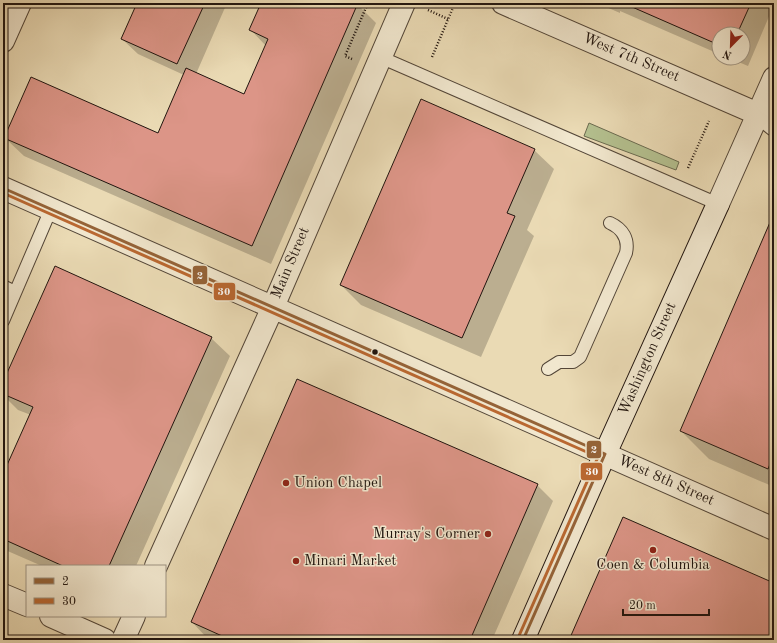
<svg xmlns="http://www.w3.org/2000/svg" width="777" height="643" font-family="'Old Standard TT',serif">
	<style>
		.green { fill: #b4c08f; stroke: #6a6a4f }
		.shadow { fill: #0003 }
		.building { fill: #dc9587; stroke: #21150f }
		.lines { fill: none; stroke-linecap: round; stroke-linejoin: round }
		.service-casing { stroke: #534638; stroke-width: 14 }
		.pedestrian-casing { stroke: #534638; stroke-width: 20 }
		.minor-casing { stroke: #534638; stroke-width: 24 }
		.tertiary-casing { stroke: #534638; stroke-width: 24 }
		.secondary-casing { stroke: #21150f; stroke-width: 24 }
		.path { stroke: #21150f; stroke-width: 2.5; stroke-dasharray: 1 2; stroke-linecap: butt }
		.service { stroke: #f1e7ce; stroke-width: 12 }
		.pedestrian { stroke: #f1e7ce; stroke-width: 18 }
		.minor { stroke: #f1e7ce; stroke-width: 22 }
		.tertiary { stroke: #f1e7ce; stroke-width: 22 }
		.secondary { stroke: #f1e7ce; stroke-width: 22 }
		.bus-1-casing { stroke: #f1e7ce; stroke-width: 6 }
		.bus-2-casing { stroke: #f1e7ce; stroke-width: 6 }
		.bus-1 { stroke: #956338; stroke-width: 3 }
		.bus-2 { stroke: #ba6831; stroke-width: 3 }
		.bus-dot { fill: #21150f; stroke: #f1e7ce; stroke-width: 1.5 }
		.poi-dot { fill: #8f2418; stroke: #f1e7ce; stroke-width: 1.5 }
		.labels { text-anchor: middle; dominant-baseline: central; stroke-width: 3; stroke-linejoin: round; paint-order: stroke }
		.street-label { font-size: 15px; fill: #21150f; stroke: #f1e7ce }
		.poi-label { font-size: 15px; fill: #21150f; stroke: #f1e7ce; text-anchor: start }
		.line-badge { stroke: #f1e7ce; stroke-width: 1.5 }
		.badge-label { font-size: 11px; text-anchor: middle; font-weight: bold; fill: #fff }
	</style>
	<rect width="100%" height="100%" fill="#eadab4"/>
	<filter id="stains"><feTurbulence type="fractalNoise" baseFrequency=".005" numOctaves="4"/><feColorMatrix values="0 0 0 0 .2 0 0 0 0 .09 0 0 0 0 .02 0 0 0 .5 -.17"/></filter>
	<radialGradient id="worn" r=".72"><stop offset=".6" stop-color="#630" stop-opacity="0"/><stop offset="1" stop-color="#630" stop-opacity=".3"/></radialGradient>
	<path class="green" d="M589,123L679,162L676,170L584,136Z"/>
	<path class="shadow" d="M138,3H227L196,74L245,95L266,46L251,30L262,3H354L357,4L376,23L271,264L24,156L5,138L159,134L184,75L138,54L122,39Z
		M597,3H769L773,7L748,66L729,58H743V34H719V54L620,11V13Z
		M534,150L554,169L527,230L534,236L481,357L361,305L341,285Z
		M774,215V487L709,459L681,431Z
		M211,338L230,356L136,566H42L3,549V477L31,415L18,410L3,395V384Z
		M537,485L553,501L492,640H213L207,638L192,622Z"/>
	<path class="building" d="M137,3H205L177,64L121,39Z
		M261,3H358L252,246L4,138L31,77L158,133L186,68L244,94L268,39L249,30Z
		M623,3H751L737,34H719V45Z
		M421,99L535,149L507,213L515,216L462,338L340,285Z
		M774,213V454L768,469L680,431Z
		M55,266L212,337L109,566H63L3,539V474L33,407L3,394V382Z
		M297,379L538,484L470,640H231L191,622Z
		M623,517L774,583V640H569Z"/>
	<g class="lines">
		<defs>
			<path id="service" d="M380,57L718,204
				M3,286L15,292
				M3,321L51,209
				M548,369L559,362H573L580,357L626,253C629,239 623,229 610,223"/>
			<path id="pedestrian" d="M758,114L774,127"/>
			<path id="minor" d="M503,3L758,114
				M3,595L27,605
				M51,616L105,640"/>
			<path id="tertiary" d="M3,41L20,3
				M3,188L774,529
				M718,204L774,78
				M156,566L273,307L404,3
				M123,640L134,616"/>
			<path id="secondary" d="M523,640L605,454L718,204"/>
		</defs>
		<use href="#service" class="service-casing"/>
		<use href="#pedestrian" class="pedestrian-casing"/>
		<use href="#minor" class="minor-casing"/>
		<use href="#tertiary" class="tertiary-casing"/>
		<use href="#secondary" class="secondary-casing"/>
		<path class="path" d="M428,10L448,19
			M432,57L455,3
			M352,59L345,56L368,3
			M688,168L709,121"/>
		<use href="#service" class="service"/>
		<use href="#pedestrian" class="pedestrian"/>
		<use href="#minor" class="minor"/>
		<use href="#tertiary" class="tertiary"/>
		<use href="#secondary" class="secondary"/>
		<defs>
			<path id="bus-1" d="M3,188L605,454L523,640"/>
			<path id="bus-2" d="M3,193L598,457L518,638"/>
		</defs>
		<use href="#bus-1" class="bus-1-casing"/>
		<use href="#bus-2" class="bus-2-casing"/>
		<use href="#bus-1" class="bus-1"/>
		<use href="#bus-2" class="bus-2"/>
	</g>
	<circle class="bus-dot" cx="375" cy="352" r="3.5"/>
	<g class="poi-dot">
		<circle cx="286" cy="483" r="4"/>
		<circle cx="488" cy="534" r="4"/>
		<circle cx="653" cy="550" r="4"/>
		<circle cx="296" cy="561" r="4"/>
	</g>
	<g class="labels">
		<g class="street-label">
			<text transform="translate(631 58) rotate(23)">West 7th Street</text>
			<text transform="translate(291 263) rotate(-67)">Main Street</text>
			<text transform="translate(648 359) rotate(-66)">Washington Street</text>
			<text transform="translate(666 481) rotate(24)">West 8th Street</text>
		</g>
		<g class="poi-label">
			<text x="294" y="483">Union Chapel</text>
			<text x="480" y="534" text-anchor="end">Murray's Corner</text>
			<text x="304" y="561">Minari Market</text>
			<text x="653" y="565" text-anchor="middle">Coen &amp; Columbia</text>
		</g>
	</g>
	<g class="line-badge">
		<rect x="192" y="265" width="16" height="20" rx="4" fill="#956338"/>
		<rect x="213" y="282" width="23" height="19" rx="4" fill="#ba6831"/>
		<rect x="586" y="440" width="16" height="19" rx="4" fill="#956338"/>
		<rect x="580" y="462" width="23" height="19" rx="4" fill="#ba6831"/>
	</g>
	<g class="badge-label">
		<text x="200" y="279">2</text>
		<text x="224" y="295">30</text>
		<text x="594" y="453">2</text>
		<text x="592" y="475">30</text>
	</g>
	<rect width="777" height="643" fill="none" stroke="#eadab4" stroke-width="16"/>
	<rect x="4" y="4" width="769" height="635" fill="none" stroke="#21150f" stroke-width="2"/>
	<rect x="8" y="8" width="761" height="627" fill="none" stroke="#21150f"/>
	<rect x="26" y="565" width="140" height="52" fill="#f1e7ce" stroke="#9e9382"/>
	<rect x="34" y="578" width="20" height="6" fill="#956338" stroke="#9e9382"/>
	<text x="62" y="585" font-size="12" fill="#21150f">2</text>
	<rect x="34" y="598" width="20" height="6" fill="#ba6831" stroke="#9e9382"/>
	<text x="62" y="605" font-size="12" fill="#21150f">30</text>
	<g transform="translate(731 46) rotate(203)"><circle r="19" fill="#f1e7ce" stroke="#9e9382"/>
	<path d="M0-3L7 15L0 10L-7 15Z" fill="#8f2418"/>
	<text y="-6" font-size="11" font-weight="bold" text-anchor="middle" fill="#21150f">N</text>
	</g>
	<path d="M623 609v6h86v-6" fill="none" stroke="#21150f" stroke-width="2"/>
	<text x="629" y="609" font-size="12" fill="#21150f" stroke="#f1e7ce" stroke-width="3" paint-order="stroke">20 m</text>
	<rect width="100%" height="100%" filter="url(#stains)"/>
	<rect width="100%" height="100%" fill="url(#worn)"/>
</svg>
